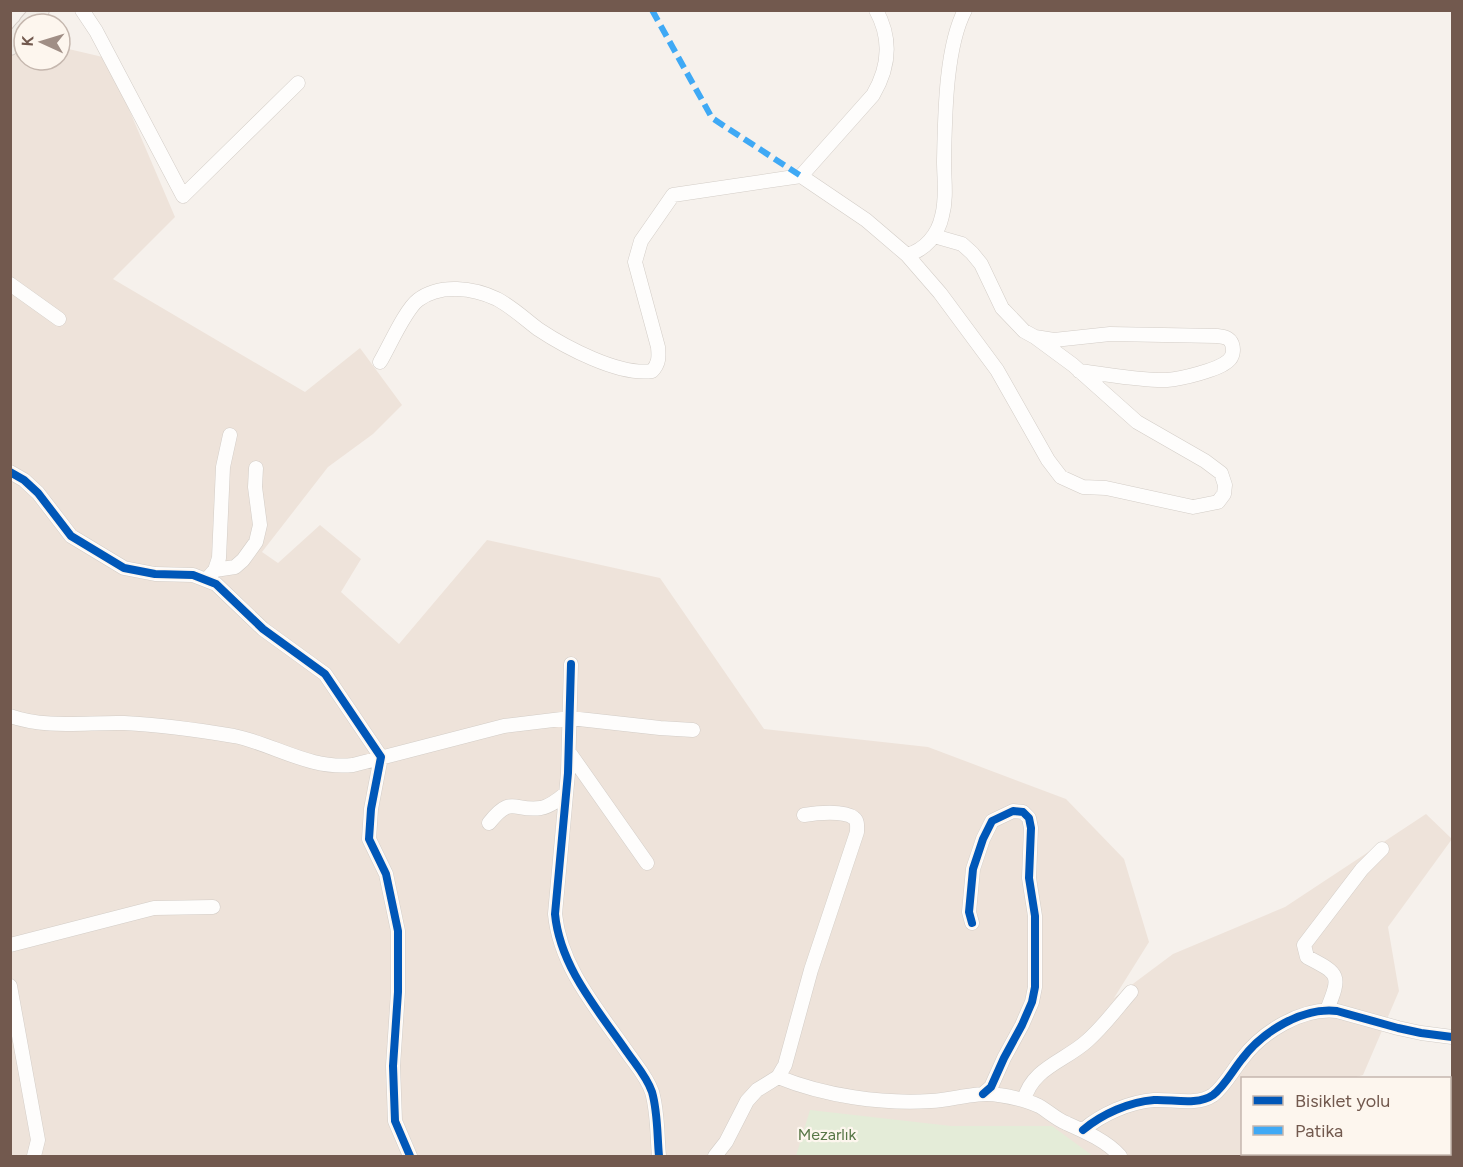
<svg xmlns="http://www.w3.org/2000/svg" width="1463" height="1167" font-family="Figtree,sans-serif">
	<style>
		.residential { fill: #eee3da }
		.green { fill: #e4ecd8 }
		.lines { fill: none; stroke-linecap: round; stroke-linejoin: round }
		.minor-casing { stroke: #d3cdc7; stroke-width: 15 }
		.major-casing { stroke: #d5ccc7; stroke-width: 20 }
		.minor { stroke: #fefdfc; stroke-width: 14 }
		.major { stroke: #f1ece6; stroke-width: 18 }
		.quiet { stroke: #3fa9f5; stroke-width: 6; stroke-dasharray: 12 6; stroke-linecap: butt }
		.cycleway-casing { stroke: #fdf6ee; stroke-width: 11 }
		.cycleway { stroke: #0057b8; stroke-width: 8 }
		.labels { text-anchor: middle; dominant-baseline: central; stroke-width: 4.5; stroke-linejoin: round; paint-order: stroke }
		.park-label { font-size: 16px; fill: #587747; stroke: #fdf6ee }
	</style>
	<rect width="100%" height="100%" fill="#f6f1ec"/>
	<path class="residential" d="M11,36L24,39V60H60V47L107,58L175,217L113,279L305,392L360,348L402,405L373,434L328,467L262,552L278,563L320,525L361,559L341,592L399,644L487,540L660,578L764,729L928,747L1066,799L1124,859L1149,942L1114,998L1173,954L1285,907L1426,814L1452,839L1388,927L1399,991L1363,1075L1353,1078H1242V1154H1260L1257,1156H11Z"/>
	<path class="green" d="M810,1110L951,1126H1052L1093,1156H796Z"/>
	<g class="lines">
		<defs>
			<path id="minor" d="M82,10L96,31L183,196L298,83
				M801,176L866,220L907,255C925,250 938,235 942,216C947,198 944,179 944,161C945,119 945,48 965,10
				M934,236L962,244L972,253L981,264L1002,308L1024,331L1035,337L1054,340L1110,334L1217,336C1224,337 1229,337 1232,344C1234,350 1233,357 1228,361C1218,370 1181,379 1167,380C1139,381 1107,374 1079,371
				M907,255L940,293L997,370L1048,460L1061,477L1083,487L1106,488L1193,507L1218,502L1224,494L1225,485L1221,473L1205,461L1137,422L1073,365L1035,337
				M10,284L59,319
				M380,362C389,347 405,310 418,300C440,283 474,288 497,299C512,307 525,319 538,329C565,347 619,376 652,371C659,364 659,357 658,347L635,262L641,241L673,195L801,176L873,95C889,68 892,39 876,10
				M10,472L24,480L38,493L71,536L124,568L155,574L193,575L216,584L263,629L325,674L381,757L371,809L369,839L386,874L398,931V992L393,1066L395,1121L410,1156
				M215,570L235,567L243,560L256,542L260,525L255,487L256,468
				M207,579L215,570L219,558L223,467L230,435
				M571,664L568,773L555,914C560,967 598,1010 627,1052C636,1065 647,1077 652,1092C658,1113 657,1135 659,1156
				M10,716C47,729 86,722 124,723C160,725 198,730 234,736C274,744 310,770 353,765L504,726L570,718L660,728L693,730
				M569,752L647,863
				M489,823C512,794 513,812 541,808C551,806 559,799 566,793
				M972,923L969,912L973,869L983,839L992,821L1013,811L1023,812L1029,818L1031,828L1029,878L1035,916V987L1032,1002L1022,1025L1004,1058L991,1087L983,1094
				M10,945L154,908L213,907
				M10,986L38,1140L34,1156
				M1327,1010C1341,975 1340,974 1307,957L1304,945L1362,869L1382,849
				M778,1077C825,1096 881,1104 931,1101C953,1100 977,1091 999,1095C1012,1097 1027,1100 1039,1106C1048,1111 1056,1119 1066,1123C1084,1131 1107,1141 1120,1156
				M1024,1100C1032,1068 1065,1061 1087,1041C1104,1026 1117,1008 1131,992
				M1083,1130C1102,1114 1129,1102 1154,1100C1172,1099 1197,1106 1213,1095C1224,1087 1233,1070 1242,1059C1262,1032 1302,1007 1337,1011L1398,1028L1421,1033L1452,1037
				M715,1156L726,1142L747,1101L757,1090L778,1077L785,1065L811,970L857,832C857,827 858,821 854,818C844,810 816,813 804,815"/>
			<path id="major" d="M28,24L40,10
				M10,46L24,29"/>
		</defs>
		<use href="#minor" class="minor-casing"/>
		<use href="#major" class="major-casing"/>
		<use href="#minor" class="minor"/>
		<use href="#major" class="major"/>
		<path class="quiet" d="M652,10L712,118L801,176"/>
		<defs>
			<path id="cycleway" d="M10,472L24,480L38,493L71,536L124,568L155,574L193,575L216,584L263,629L325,674L381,757L371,809L369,839L386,874L398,931V992L393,1066L395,1121L410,1156
				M571,664L568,773L555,914C560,967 598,1010 627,1052C636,1065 647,1077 652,1092C658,1113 657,1135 659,1156
				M972,923L969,912L973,869L983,839L992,821L1013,811L1023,812L1029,818L1031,828L1029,878L1035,916V987L1032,1002L1022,1025L1004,1058L991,1087L983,1094
				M1083,1130C1102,1114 1129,1102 1154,1100C1172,1099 1197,1106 1213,1095C1224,1087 1233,1070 1242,1059C1262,1032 1302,1007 1337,1011L1398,1028L1421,1033L1452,1037"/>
		</defs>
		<use href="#cycleway" class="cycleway-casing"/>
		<use href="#cycleway" class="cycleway"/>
	</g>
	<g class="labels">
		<g class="park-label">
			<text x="827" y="1134">Mezarlık</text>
		</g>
	</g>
	<rect width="1463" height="1167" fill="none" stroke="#72594e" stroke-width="24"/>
	<rect x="1241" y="1077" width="210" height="78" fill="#fdf6ee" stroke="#c5b7ae" stroke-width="1.5"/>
	<rect x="1253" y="1096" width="30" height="9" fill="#0057b8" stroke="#c5b7ae" stroke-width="1.5"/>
	<text x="1295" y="1107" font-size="18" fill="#72594e">Bisiklet yolu</text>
	<rect x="1253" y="1126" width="30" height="9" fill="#3fa9f5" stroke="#c5b7ae" stroke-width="1.5"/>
	<text x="1295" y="1137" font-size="18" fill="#72594e">Patika</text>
	<g transform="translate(42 42) rotate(274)"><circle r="28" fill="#fdf6ee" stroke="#c5b7ae" stroke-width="1.5"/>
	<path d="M0-4.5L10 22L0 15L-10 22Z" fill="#a08e85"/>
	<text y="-9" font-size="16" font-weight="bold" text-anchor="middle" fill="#72594e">K</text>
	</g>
</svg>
